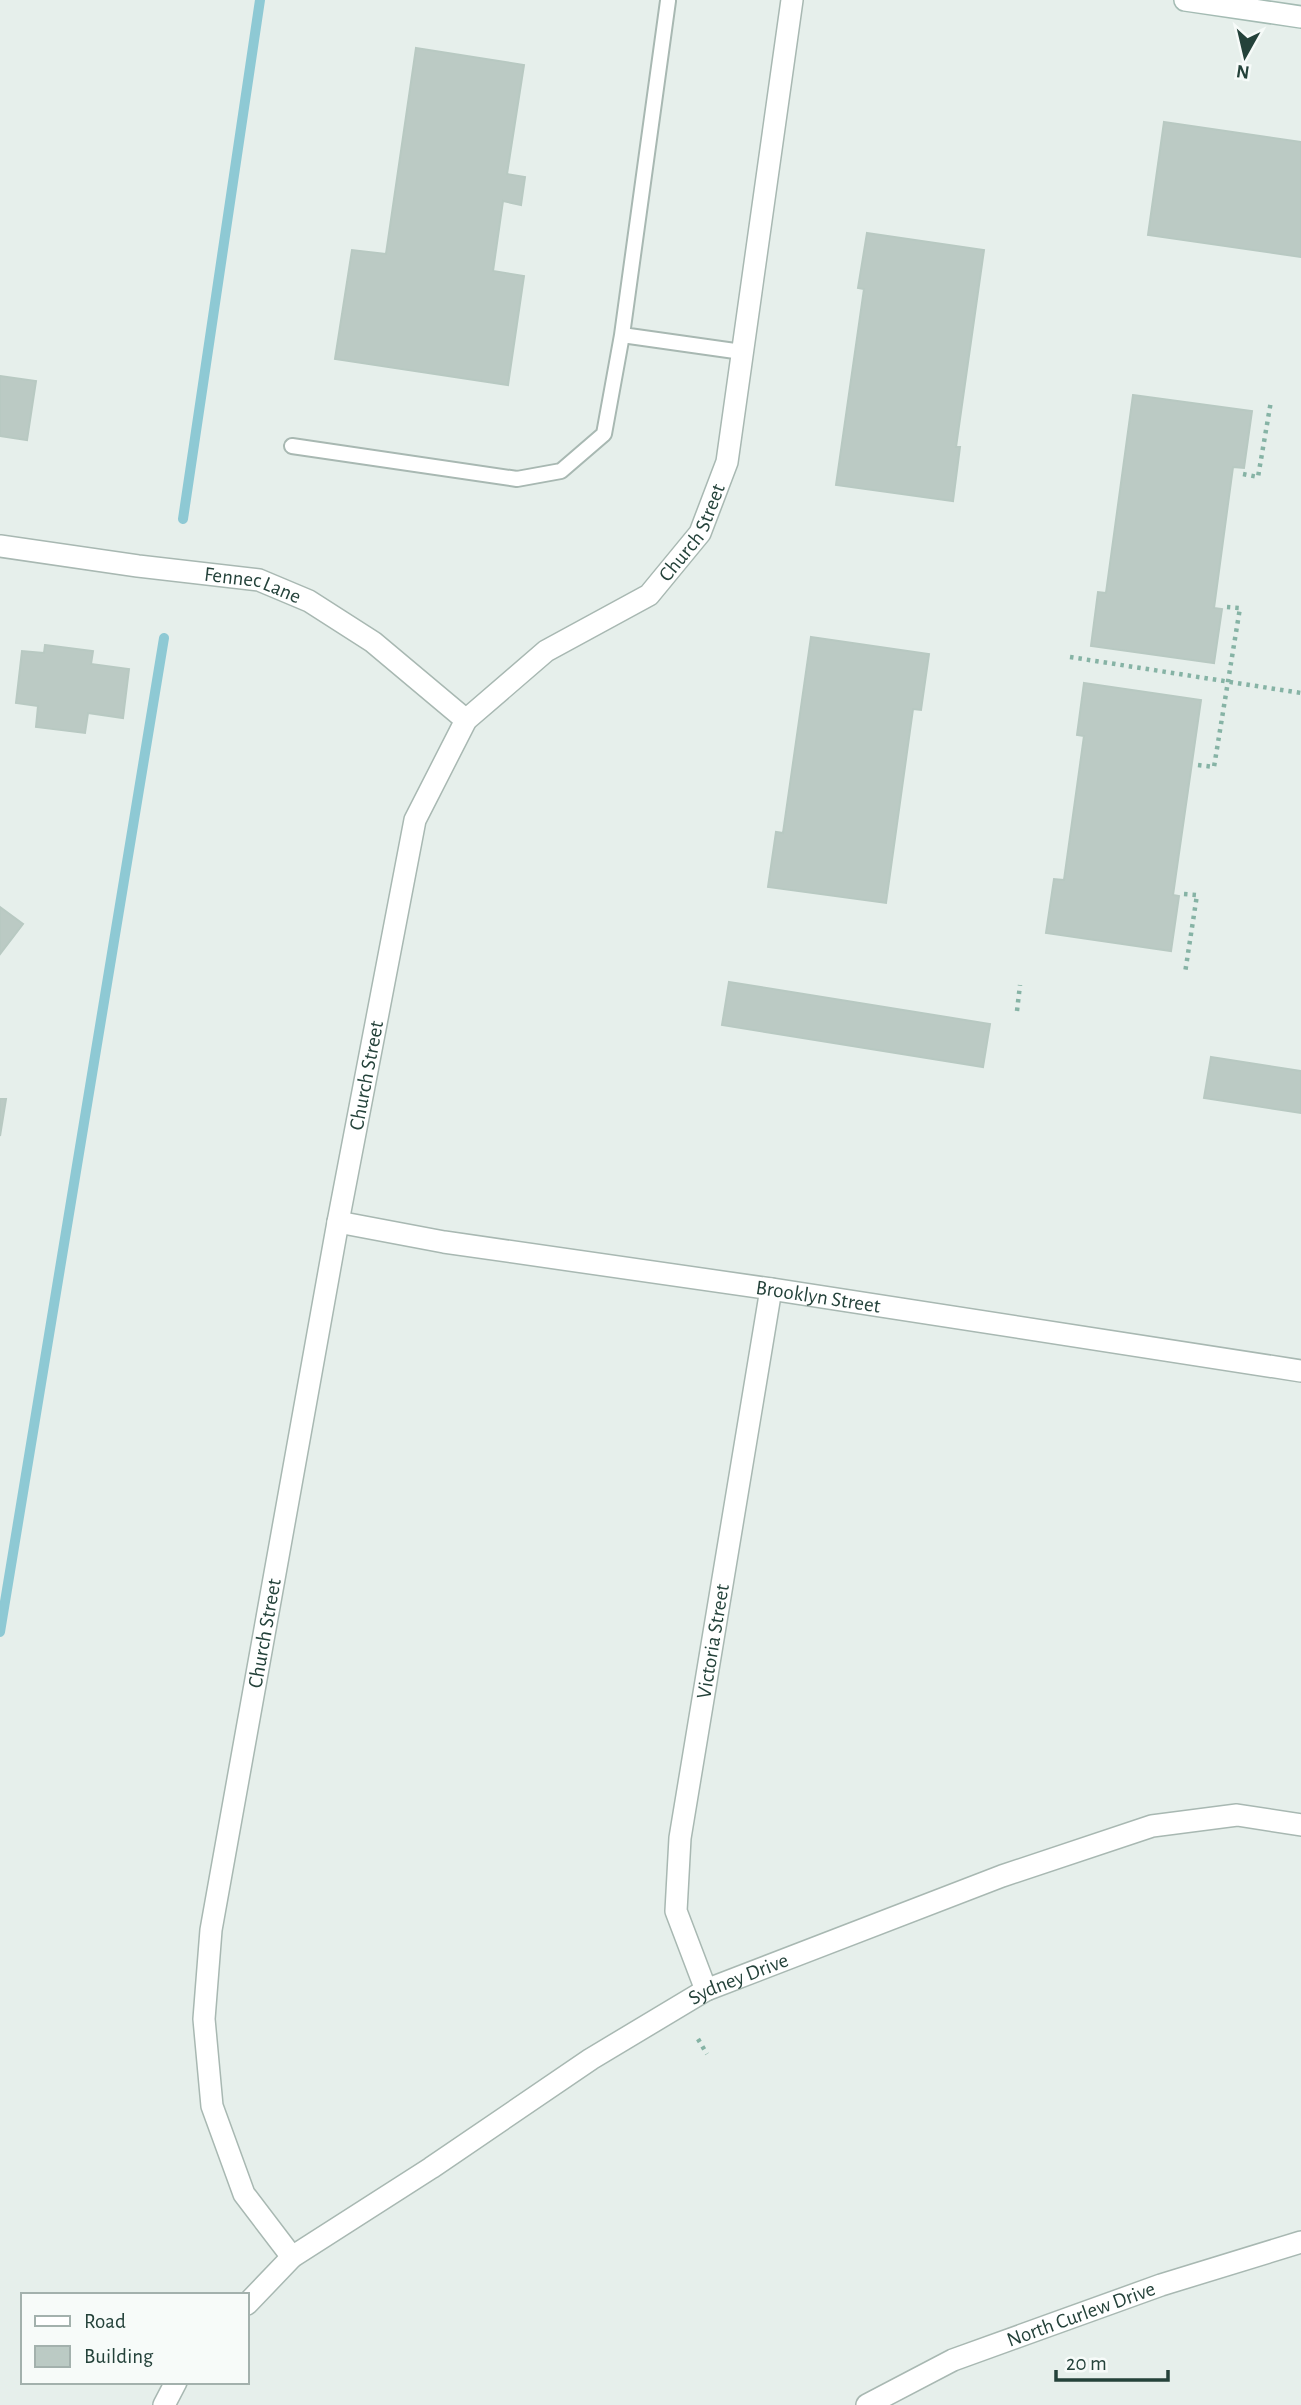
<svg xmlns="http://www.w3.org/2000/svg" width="1301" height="2405" font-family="'Alegreya Sans',sans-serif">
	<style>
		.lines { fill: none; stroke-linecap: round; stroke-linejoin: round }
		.stream { stroke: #8ec9d4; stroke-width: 10 }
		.building { fill: #bbcac4; stroke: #b8c9c2; stroke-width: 2 }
		.lane-casing { stroke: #a8b8b2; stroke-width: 18 }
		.street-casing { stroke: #a8b8b2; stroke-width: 24 }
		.secondary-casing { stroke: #a4bbb3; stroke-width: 24 }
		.path { stroke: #86b3a5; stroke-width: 4.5; stroke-dasharray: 3.5 5; stroke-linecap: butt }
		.lane { stroke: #fff; stroke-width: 14 }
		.street { stroke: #fff; stroke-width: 21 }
		.secondary { stroke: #fff; stroke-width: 21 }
		.labels { text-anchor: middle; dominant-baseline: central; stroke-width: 7; stroke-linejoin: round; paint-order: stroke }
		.street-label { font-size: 21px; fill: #24423a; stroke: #f7fbf9 }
	</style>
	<rect width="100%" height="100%" fill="#e6efeb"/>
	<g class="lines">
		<path class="stream" d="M183,519L260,0
			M0,1632L164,638"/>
	</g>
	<path class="building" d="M416,48L524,65L507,174L525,177L521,205L503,201L493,271L524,276L508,385L335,359L352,250L386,254Z
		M1164,122L1301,142V257L1148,235Z
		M867,233L984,250L956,447H960L953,501L836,485L864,289L858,288Z
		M0,376L36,381L27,440L0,436Z
		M1133,395L1252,411L1244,468L1233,467L1214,608L1222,609L1214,663L1091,646L1098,592L1106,593Z
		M811,637L929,654L921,710L913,709L886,903L768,887L776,832L783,833Z
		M45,645L93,651L91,664L129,669L123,718L88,713L85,733L36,727L38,706L16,703L22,651L44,653Z
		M1084,683L1201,700L1173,895L1179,896L1171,951L1046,933L1054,879L1064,880L1084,736L1077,735Z
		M0,907L23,924L0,954Z
		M729,982L990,1024L983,1067L722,1025Z
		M1211,1057L1301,1071V1113L1204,1098Z
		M0,1099H6L0,1136Z"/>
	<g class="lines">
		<defs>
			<path id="lane" d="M622,335L668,1
				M292,446L517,479L561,471L604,434L622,335L742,352"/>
			<g id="street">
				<path id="s1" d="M0,546L138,566L259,580L309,601L373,642L466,720"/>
				<path id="s2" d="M338,1222L444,1242L771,1289L1301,1371"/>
				<path id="s3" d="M706,1990L676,1911L680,1838L771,1289"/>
				<path id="s4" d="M292,2257L244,2194L212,2106L204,2019L211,1930L338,1222L415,820L466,720L546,651L649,595L700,533L727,462L792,0"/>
				<path id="s5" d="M247,2304L292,2257L431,2168L591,2059L706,1990L1002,1876L1152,1826L1237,1815L1301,1825"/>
				<path d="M164,2405L176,2382"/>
				<path id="s6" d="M867,2405L953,2360L1161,2285L1301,2242"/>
			</g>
			<path id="secondary" d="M1185,0L1301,17"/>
		</defs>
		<use href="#lane" class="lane-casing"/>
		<use href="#street" class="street-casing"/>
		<use href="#secondary" class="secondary-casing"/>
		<path class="path" d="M1243,474L1258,477L1271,401
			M1070,657L1301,693
			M1198,765L1214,767L1240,608L1227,607
			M1184,894L1197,895L1185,973
			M1017,1011L1020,985
			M698,2039L707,2054"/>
		<use href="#lane" class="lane"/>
		<use href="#street" class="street"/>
		<use href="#secondary" class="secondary"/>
	</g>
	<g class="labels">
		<g class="street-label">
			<text stroke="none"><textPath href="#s4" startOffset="1890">Church Street</textPath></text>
			<text stroke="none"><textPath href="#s1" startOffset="256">Fennec Lane</textPath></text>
			<text stroke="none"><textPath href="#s4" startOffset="1218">Church Street</textPath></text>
			<text stroke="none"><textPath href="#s2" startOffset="486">Brooklyn Street</textPath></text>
			<text stroke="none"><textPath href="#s4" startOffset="651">Church Street</textPath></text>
			<text stroke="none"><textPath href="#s3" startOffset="357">Victoria Street</textPath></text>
			<text stroke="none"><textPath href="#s5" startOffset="592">Sydney Drive</textPath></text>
			<text stroke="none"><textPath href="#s6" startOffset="233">North Curlew Drive</textPath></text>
		</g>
	</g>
	<rect x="21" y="2293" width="228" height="91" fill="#f7fbf9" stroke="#a3b1ad" stroke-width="2"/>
	<rect x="35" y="2316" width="35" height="10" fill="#ffffff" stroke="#a3b1ad" stroke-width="2"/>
	<text x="84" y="2328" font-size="21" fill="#24423a">Road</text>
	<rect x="35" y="2346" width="35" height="21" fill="#bbcac4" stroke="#a3b1ad" stroke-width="2"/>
	<text x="84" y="2363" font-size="21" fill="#24423a">Building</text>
	<g transform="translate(1245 56) rotate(188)" stroke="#f7fbf9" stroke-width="5" paint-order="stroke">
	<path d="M0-5L12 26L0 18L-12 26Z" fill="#24423a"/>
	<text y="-10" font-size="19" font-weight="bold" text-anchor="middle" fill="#24423a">N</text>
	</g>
	<path d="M1056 2370v10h112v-10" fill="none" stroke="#24423a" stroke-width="3.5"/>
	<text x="1066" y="2370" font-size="21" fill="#24423a" stroke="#f7fbf9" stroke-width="5" paint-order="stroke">20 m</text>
</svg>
